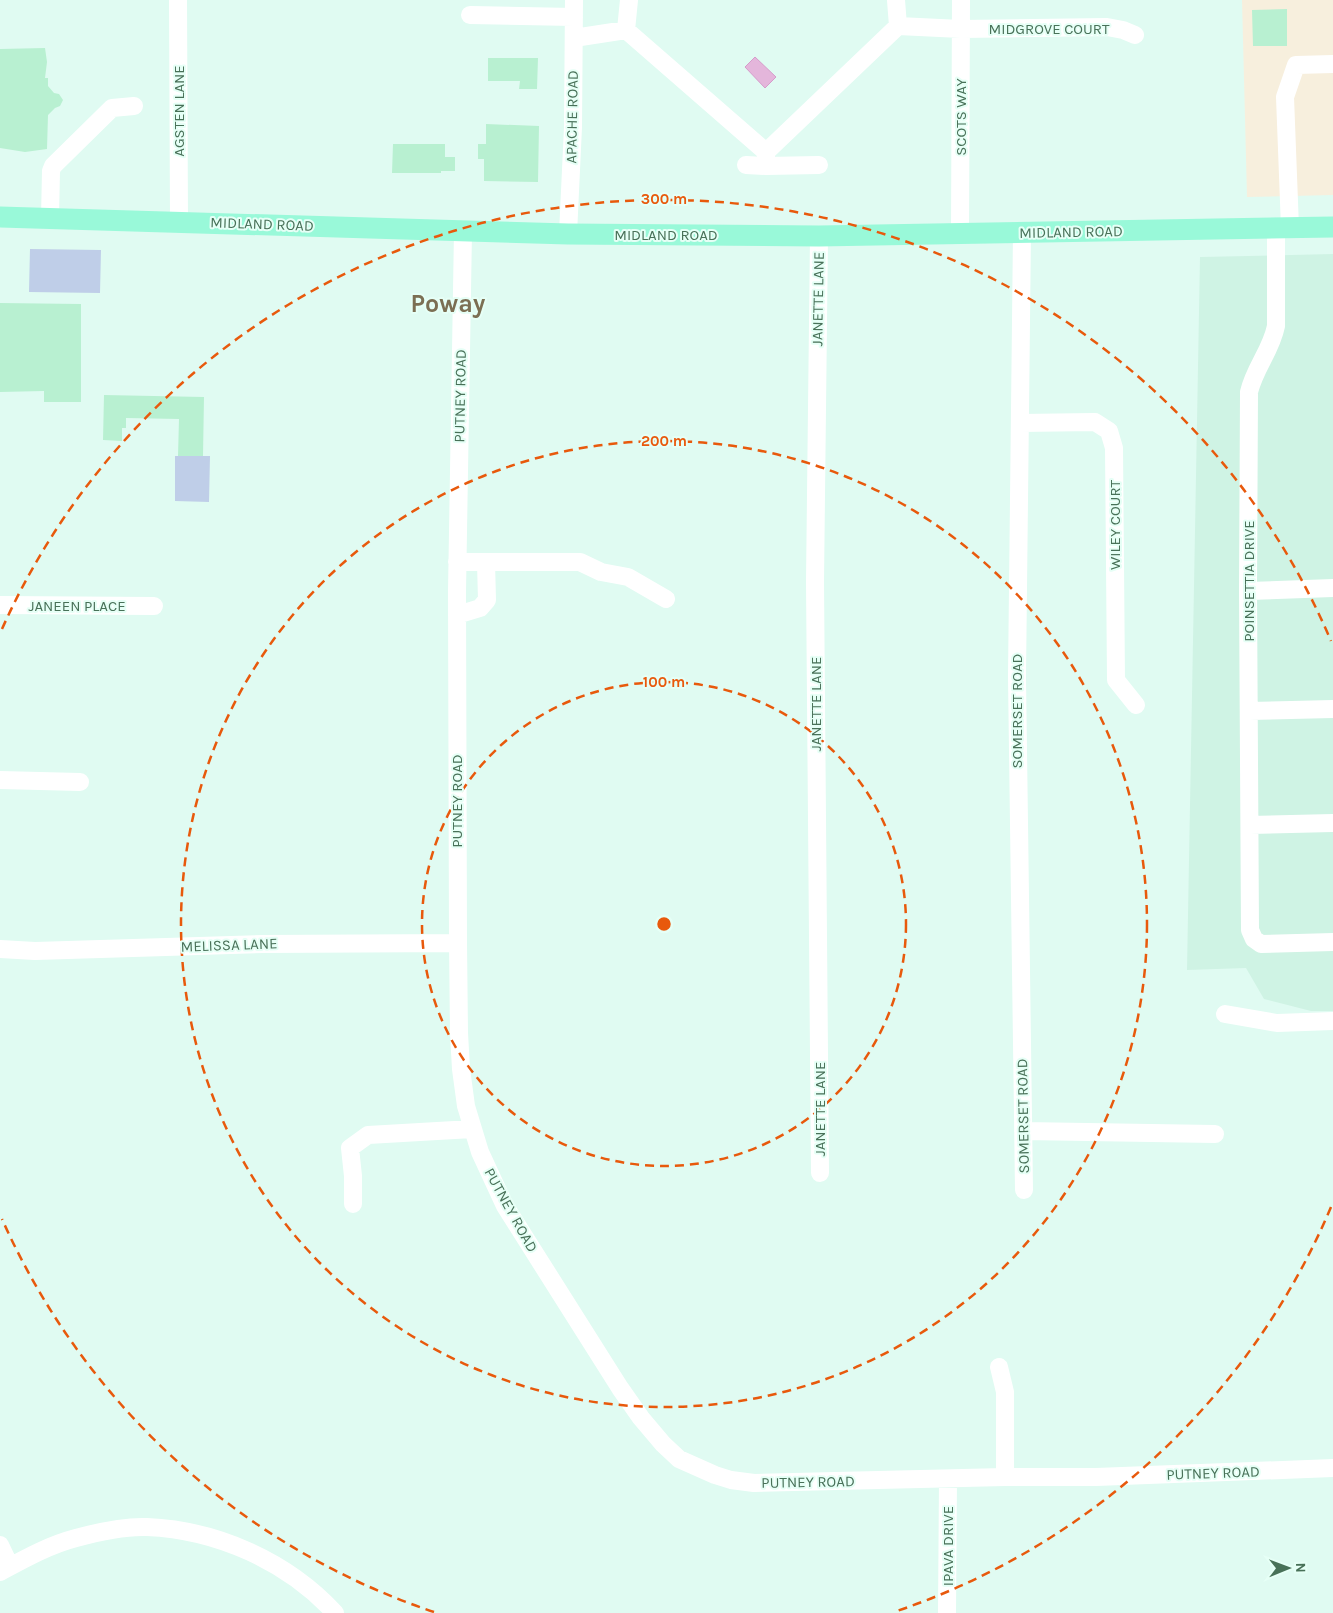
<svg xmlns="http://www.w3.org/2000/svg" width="1333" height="1613" font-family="Karla,sans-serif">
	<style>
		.residential { fill: #cff3e4 }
		.education { fill: #f7efdd }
		.green { fill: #bfcee8 }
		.water { fill: #e4b6db; stroke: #d59cca }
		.building { fill: #b8f0d1 }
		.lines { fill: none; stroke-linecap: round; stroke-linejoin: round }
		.minor { stroke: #fff; stroke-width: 18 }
		.major { stroke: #99f9d9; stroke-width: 21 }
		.ring { fill: none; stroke: #e8590c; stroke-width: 2.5; stroke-dasharray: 9 6 }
		.labels { text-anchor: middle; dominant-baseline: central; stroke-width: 4; stroke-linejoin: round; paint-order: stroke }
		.street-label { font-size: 15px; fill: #487158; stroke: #e6fff6 }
		.town-label { font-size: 25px; font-weight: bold; fill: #7b6f53; stroke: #e6fff6 }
		.centre { fill: #e8590c; stroke: #e6fff6; stroke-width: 2.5 }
		.ring-label { font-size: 15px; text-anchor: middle; font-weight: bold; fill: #e8590c; stroke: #e6fff6; stroke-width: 4; stroke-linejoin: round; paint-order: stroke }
	</style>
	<rect width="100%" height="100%" fill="#e0fbf2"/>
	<path class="residential" d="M1333,254V1011H1311L1264,999L1246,968L1187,970L1200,257Z"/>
	<path class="education" d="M1242,0H1333V195L1247,197Z"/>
	<path class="green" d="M30,249L101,250L100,293L29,292Z
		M175,456H210L209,502L175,501Z"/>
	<path class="water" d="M755,57L776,77L765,88L745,67Z"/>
	<path class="building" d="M1287,9V46H1253L1252,10Z
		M45,48L47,62L45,78H48V86L54,93L59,94L63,100L60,106L55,108L48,115L47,149L25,152L0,148V49Z
		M488,58H538L537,89H519L520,81H488Z
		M486,124L539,126L538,182L484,181V159H478V144H486Z
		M393,144H445V157H455V171H441V173H392Z
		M0,303L81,304V402H44V391L0,392Z
		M104,395L204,397L203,456H178L179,419L126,418V428H122V441L103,440Z"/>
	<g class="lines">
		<path class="minor" d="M178,0L179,221
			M896,0L898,26L961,29L1107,27L1123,30L1135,35
			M470,15L574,17
			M626,30L766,152L898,26
			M574,38L626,30L629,0
			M766,152V166L819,165
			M746,165L766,166
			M50,218L51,171L53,166L112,108L134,106
			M1290,228L1285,97L1296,65L1333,64
			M1276,229V326C1271,351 1255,367 1249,392L1248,591L1250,930L1254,939L1261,944L1333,942
			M463,231L457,592L458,943L459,1033L461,1069L466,1106L480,1152L505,1206L620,1388L641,1418L663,1444L679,1459L715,1475L731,1480L754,1483L1005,1477H1096L1333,1468
			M1022,232L1017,677L1024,1190
			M568,234L573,127L574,0
			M960,234L961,0
			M819,236L815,582L820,1173
			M1020,423L1095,422L1109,431L1114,448L1116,680L1136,705
			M457,562H580L601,572L628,577L666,599
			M1248,591L1333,588
			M0,605L154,606
			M457,615L480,608L487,600L486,562
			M1249,711L1333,709
			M0,780L80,782
			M1250,825L1333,823
			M0,949L35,951L263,944L458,943
			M1225,1014L1277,1023L1333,1021
			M1023,1131L1215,1134
			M353,1204V1176L350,1148L368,1135L472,1129
			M999,1367L1005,1392V1477
			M0,1545L10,1566
			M0,1572C24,1559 49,1545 76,1538C98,1532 124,1526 147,1527C217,1530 287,1561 335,1613
			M947,1613L948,1479"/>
		<path class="major" d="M0,217L568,234L819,236L1333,227"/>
	</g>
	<g class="ring">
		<circle cx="664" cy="924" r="242"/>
		<circle cx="664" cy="924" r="483"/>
		<path d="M1331 1207A725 725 0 0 1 894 1612M434 1612A725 725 0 0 1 2 1219M2 629A725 725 0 0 1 1331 641"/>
	</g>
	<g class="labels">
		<g class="street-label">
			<text x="1049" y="29">MIDGROVE COURT</text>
			<text transform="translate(179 111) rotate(-90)">AGSTEN LANE</text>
			<text transform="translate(572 117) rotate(-89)">APACHE ROAD</text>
			<text transform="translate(961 117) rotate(-90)">SCOTS WAY</text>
			<text transform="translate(262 224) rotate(2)">MIDLAND ROAD</text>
			<text transform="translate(1071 232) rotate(-1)">MIDLAND ROAD</text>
			<text x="666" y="235">MIDLAND ROAD</text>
			<text transform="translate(818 299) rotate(-89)">JANETTE LANE</text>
			<text transform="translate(460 396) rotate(-89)">PUTNEY ROAD</text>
			<text transform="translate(1115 525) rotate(-90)">WILEY COURT</text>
			<text transform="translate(1249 581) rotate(-90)">POINSETTIA DRIVE</text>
			<text x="77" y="606">JANEEN PLACE</text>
			<text transform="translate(816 704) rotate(-90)">JANETTE LANE</text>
			<text transform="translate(1017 711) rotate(-90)">SOMERSET ROAD</text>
			<text transform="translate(457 801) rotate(-90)">PUTNEY ROAD</text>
			<text transform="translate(229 945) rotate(-2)">MELISSA LANE</text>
			<text transform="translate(820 1109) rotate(-90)">JANETTE LANE</text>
			<text transform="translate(1023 1116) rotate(-91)">SOMERSET ROAD</text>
			<text transform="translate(511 1210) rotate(61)">PUTNEY ROAD</text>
			<text transform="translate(1213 1473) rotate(-2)">PUTNEY ROAD</text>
			<text transform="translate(808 1482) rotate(-1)">PUTNEY ROAD</text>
			<text transform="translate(948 1546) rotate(-90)">IPAVA DRIVE</text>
		</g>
		<g class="town-label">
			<text x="448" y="303">Poway</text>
		</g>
	</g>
	<circle cx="664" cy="924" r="8" class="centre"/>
	<g class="ring-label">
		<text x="664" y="204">300 m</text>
		<text x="664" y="446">200 m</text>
		<text x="664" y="687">100 m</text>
	</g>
	<g transform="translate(1288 1568) rotate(89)" stroke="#e6fff6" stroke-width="4" paint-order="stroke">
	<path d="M0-4L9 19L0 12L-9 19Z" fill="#487158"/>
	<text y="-8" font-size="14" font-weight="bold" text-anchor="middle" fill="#487158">N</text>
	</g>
</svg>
